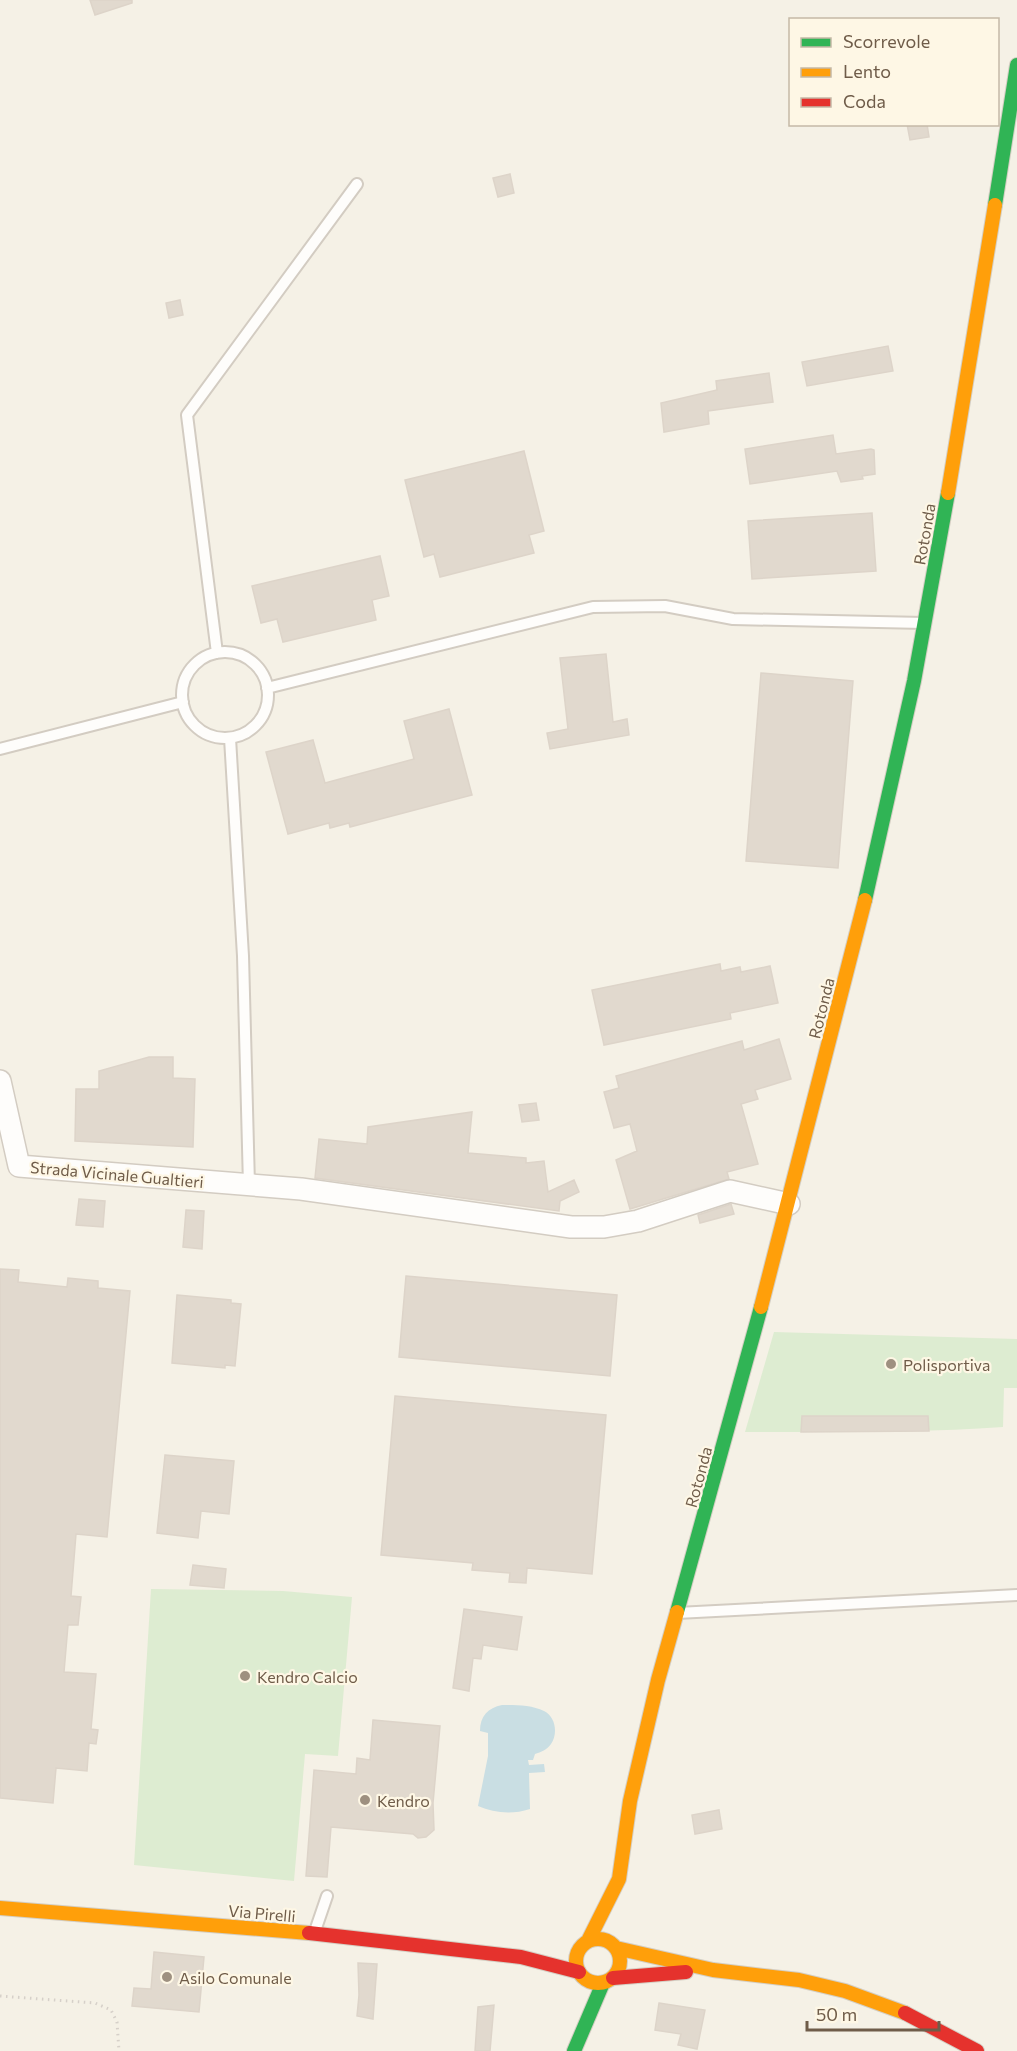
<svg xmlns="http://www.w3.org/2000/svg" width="1017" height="2051" font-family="Commissioner,sans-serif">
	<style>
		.green { fill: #ddecd1 }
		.water { fill: #c9dee3 }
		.building { fill: #e1d9ce; stroke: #ddd4c9; stroke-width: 1.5 }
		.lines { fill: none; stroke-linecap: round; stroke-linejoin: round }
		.lane-casing { stroke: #d3ccc2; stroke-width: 14 }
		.street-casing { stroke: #d3ccc2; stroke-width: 24 }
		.fast-casing { stroke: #d4cec3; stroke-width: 16 }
		.slow-casing { stroke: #d4cec3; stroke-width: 16 }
		.jam-casing { stroke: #d4cec3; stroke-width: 16 }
		.path { stroke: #d6d0c9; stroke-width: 3; stroke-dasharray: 1.5 4.5; stroke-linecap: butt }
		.lane { stroke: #fefdfb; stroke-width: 10 }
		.street { stroke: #fefdfb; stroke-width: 21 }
		.fast { stroke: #30b455; stroke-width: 14 }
		.slow { stroke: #ff9f0a; stroke-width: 14 }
		.jam { stroke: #e5322d; stroke-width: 14 }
		.poi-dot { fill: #9e9080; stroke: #fef7e5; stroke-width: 2 }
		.labels { text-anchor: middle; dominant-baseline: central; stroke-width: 4.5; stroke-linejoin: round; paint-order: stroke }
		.street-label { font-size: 16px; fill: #6f5c49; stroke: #fef7e5 }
		.poi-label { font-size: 16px; fill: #6f5c49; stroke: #fef7e5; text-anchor: start }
	</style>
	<rect width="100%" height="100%" fill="#f5f1e6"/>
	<path class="green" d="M774,1332L1017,1339V1388H1004L1003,1427C917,1433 831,1432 745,1432Z
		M151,1589L283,1591L352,1597L338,1756L305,1754L294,1881L134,1865Z"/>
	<path class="water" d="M502,1705C515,1705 532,1705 544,1711C556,1717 558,1734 551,1744C547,1750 541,1752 535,1754L533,1760H528L529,1765L544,1764L545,1772L529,1773L530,1809C512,1815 494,1813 478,1806L488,1756V1733L480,1731C480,1716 488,1708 502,1705Z"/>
	<path class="building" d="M90,0H132V3L95,15Z
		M907,124H927L929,137L910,140Z
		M510,174L514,193L498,197L493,178Z
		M180,300L183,315L169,318L166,303Z
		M888,346L893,371L807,386L802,362Z
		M769,373L773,402L708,411L709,424L664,432L661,403L717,390L716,381Z
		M833,435L836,454L871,449L874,450L875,474L862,476L863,479L841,482L837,471L750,484L745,449Z
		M524,451L544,531L529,535L534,553L440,577L434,554L424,557L405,480Z
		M872,513L876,571L752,579L748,521Z
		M380,556L389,596L372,600L376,620L283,642L277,619L261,623L252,586Z
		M606,654L613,722L627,719L629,735L550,749L547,733L568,729L560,658Z
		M761,673L853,681L838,868L746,861Z
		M449,709L472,795L350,827L349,823L330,828L329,823L288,834L266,752L313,740L325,783L414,759L404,721Z
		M720,964L721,971L740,967L741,972L770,966L778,1003L730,1013L731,1019L604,1045L592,990Z
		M779,1039L791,1079L755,1090L758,1099L741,1104L758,1164L727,1172L729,1179L630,1209L616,1160L637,1151L630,1124L614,1128L604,1092L619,1088L616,1076L742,1041L744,1050Z
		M149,1057H173V1078L195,1079L193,1147L75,1141L76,1089H99V1071Z
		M536,1103L539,1120L522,1122L519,1105Z
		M472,1112L468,1153L526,1158V1163L544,1161L548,1192L574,1180L579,1192L560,1201L559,1211L315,1178L319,1139L367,1144L368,1127Z
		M79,1199L105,1201L103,1227L76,1225Z
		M731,1204L734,1214L700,1223L698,1215Z
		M186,1210L204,1211L202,1249L183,1247Z
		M0,1269L19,1270L18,1282L67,1287L68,1278L98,1281V1288L130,1291L107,1537L76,1534L71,1596L81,1597L78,1625H68L64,1672L96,1674L91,1729L98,1730L96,1744L89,1743L87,1771L56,1768L53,1803L0,1798Z
		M406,1276L617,1295L610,1376L399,1357Z
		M177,1295L231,1300V1303L241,1304L235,1366L225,1365V1368L172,1363Z
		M395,1396L606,1415L592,1574L527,1568L526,1583L509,1582L510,1573L472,1570L473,1563L381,1555Z
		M802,1416H928L929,1431L801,1432Z
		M165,1455L234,1461L229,1514L201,1511L198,1538L157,1533Z
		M193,1565L226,1569L224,1588L190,1585Z
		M464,1609L522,1617L517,1650L483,1645L481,1659L473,1658L469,1691L453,1688Z
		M373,1720L440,1726L433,1803L434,1830L426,1837L418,1838L413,1834L331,1827L327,1877L306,1876L314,1770L356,1774L357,1758L370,1760Z
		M719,1810L722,1829L695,1834L692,1815Z
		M154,1952L204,1957L199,2012L132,2006L134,1988L151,1989Z
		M358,1963L377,1964L373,2019L357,2016L359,1995Z
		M659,2003L705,2010L697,2049L678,2045L681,2034L655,2030Z
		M494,2005L490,2051H475L478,2007Z"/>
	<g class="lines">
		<defs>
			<path id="lane" d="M182 695a43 43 0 1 1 86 0a43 43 0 1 1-86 0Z
				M217,653L187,415L357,184
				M267,688L593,607L665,606L733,619L924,623
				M230,738L243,956L249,1185
				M0,749L183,702
				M677,1613L1017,1595
				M314,1934L327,1896"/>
			<path id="street" d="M0,1081L19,1166L301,1189L571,1227H604L638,1221L730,1191L789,1204"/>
			<path id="fast" d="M995,205L1017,65
				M865,900L914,681L948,493
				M677,1612L761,1307
				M574,2051L603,1983"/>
			<path id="slow" d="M948,493L995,205
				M761,1307L865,900
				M0,1908L309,1933
				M576 1961a22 22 0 1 1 44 0a22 22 0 1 1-44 0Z
				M588,1941L619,1879L630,1801L658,1680L677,1612
				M616,1948L713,1970L799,1980L845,1991L905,2013"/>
			<path id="jam" d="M309,1933L521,1957L579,1972
				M613,1978L686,1972
				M905,2013L977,2051"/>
		</defs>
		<use href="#lane" class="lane-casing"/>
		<use href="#street" class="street-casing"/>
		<use href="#fast" class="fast-casing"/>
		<use href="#slow" class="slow-casing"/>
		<use href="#jam" class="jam-casing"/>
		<path class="path" d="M0,1996L95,2003L111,2010L117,2022L119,2051"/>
		<use href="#lane" class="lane"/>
		<use href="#street" class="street"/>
		<use href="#fast" class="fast"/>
		<use href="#slow" class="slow"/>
		<use href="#jam" class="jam"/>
	</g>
	<g class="poi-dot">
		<circle cx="891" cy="1364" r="6"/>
		<circle cx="245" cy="1676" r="6"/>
		<circle cx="365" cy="1800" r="6"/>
		<circle cx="167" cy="1977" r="6"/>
	</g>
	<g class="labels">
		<g class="street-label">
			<text transform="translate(924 534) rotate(-80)">Rotonda</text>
			<text transform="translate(821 1008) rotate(-76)">Rotonda</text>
			<text transform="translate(117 1174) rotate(5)">Strada Vicinale Gualtieri</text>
			<text transform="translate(698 1477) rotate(-75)">Rotonda</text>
			<text transform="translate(262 1913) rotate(5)">Via Pirelli</text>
		</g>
		<g class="poi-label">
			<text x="903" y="1364">Polisportiva</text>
			<text x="257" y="1676">Kendro Calcio</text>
			<text x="377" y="1800">Kendro</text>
			<text x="179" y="1977">Asilo Comunale</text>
		</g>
	</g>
	<rect x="789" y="18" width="210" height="108" fill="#fef7e5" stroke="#c5b9a7" stroke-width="1.5"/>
	<rect x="801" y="38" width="30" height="9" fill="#30b455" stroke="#c5b9a7" stroke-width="1.5"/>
	<text x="843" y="48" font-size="18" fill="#6f5c49">Scorrevole</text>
	<rect x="801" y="68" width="30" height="9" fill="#ff9f0a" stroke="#c5b9a7" stroke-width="1.5"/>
	<text x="843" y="78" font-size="18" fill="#6f5c49">Lento</text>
	<rect x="801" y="98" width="30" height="9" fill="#e5322d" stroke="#c5b9a7" stroke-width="1.5"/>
	<text x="843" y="108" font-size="18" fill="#6f5c49">Coda</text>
	<path d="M807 2021v9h132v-9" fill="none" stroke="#6f5c49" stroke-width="3"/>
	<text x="816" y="2021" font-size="18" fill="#6f5c49" stroke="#fef7e5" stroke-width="4.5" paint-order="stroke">50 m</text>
</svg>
